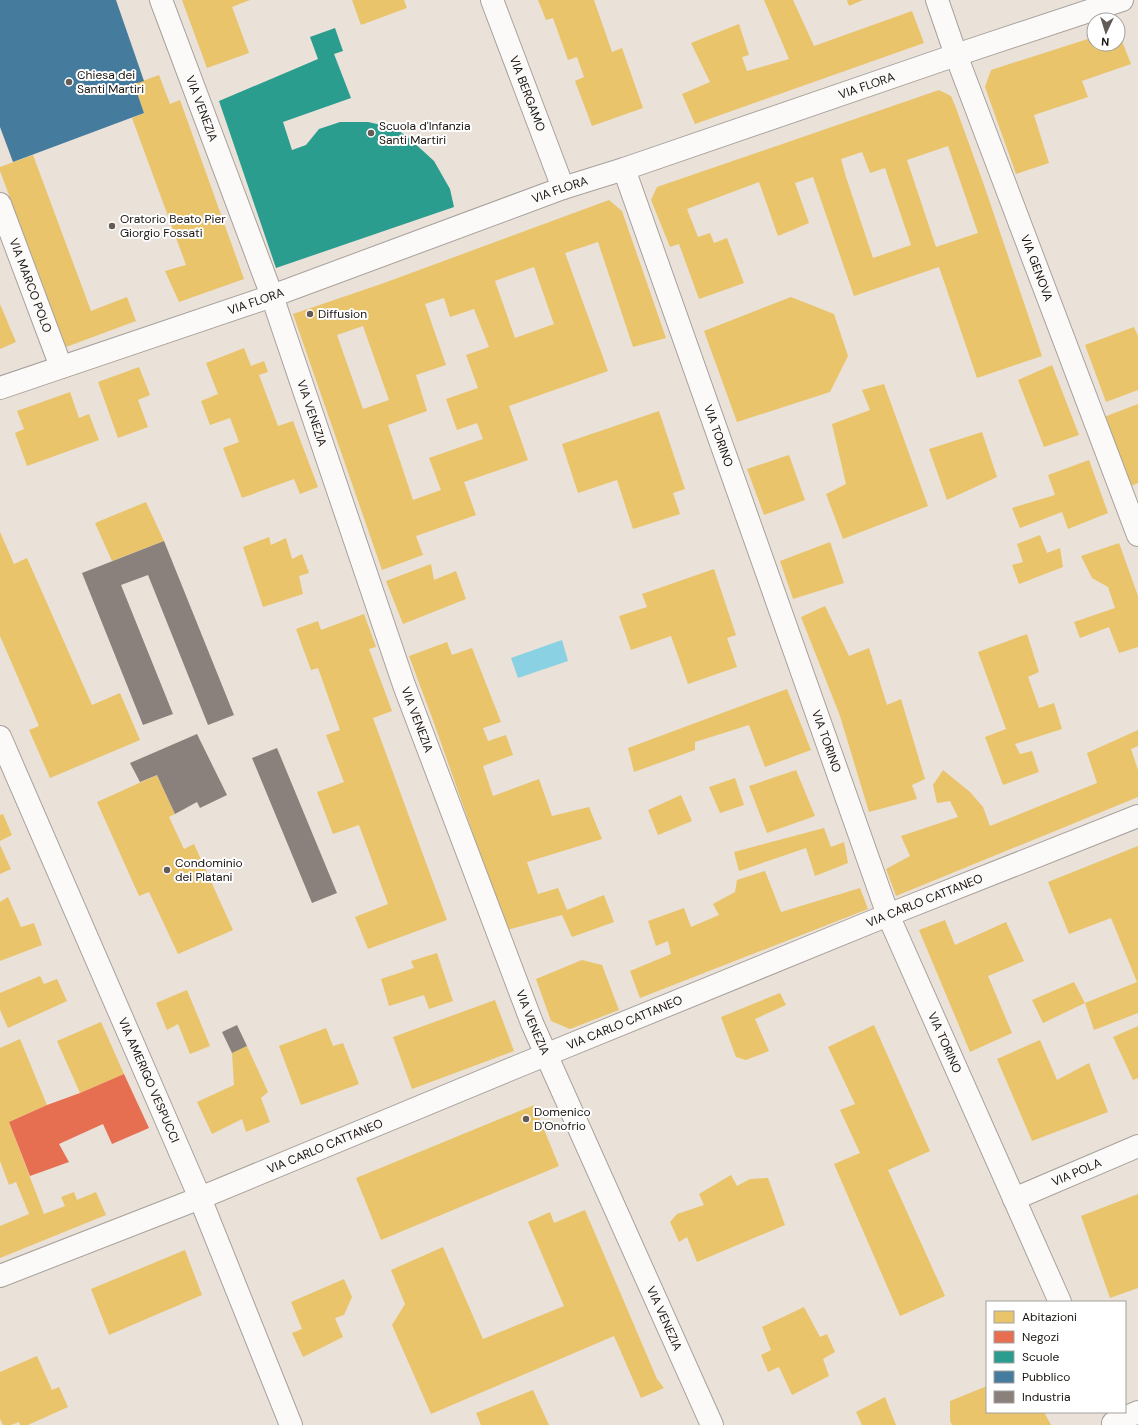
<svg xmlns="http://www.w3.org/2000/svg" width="1138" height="1425" font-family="'DM Sans',sans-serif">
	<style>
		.water { fill: #8ad2e3 }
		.homes { fill: #e9c46a; fill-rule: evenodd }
		.shops { fill: #e76f51 }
		.schools { fill: #2a9d8f }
		.public { fill: #457b9d }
		.industry { fill: #8a817c }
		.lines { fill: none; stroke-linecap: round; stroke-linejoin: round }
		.minor-casing { stroke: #a7a19b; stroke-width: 24 }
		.minor { stroke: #fcfaf9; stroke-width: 22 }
		.poi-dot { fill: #625b56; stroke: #fff; stroke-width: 1.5 }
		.labels { text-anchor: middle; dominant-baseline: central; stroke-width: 4; stroke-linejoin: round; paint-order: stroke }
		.poi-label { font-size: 12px; fill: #18130f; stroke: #fff; text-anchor: start }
		.street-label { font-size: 12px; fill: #18130f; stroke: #fff }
	</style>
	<rect width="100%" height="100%" fill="#eae1d9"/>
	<path class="water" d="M562,640L568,661L518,678L511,658Z"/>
	<path class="homes" d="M182,0H250L232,7L249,53L207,68Z
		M352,0H404L407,8L361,25Z
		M538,0H594L612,52L622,48L643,108L592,126L575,81L584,77L577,57L568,60L553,18L546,20Z
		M764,0H793L814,46L912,11L924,43L695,124L682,94L710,82L691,43L739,24L749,55L742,57L747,71L789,59Z
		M847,0H863L849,6Z
		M1118,31L1131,64L1082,81L1088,97L1034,115L1049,163L1016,174L985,87L991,70L1094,37V44H1118Z
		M159,75L170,104L180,100L244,279L179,302L165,271L186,265L132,118L144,113L134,84Z
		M939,90L951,96L956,108L984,185L1042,356L977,378L939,267L854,296L813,177L795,183L809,223L778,236L759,182L687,209L698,237L710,233L714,243L727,238L744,283L699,299L679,244L670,247L651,200L657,187ZM948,146L978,233L936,247L907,160ZM862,152L870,173L885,168L911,245L873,258L846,177L841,159Z
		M33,155L91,311L127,297L136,321L66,347L0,171V167Z
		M609,200L622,211L666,338L633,347L598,242L565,253L608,371L509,406L528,460L464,482L476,515L416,536L423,555L382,570L293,314L384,283ZM534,267L554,324L515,338L495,281ZM444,298L450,317L474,309L489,347L466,355L478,388L446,399L457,430L477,423L483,439L429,458L441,490L413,500L388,425L427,411L416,375L446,365L425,304ZM363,326L389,400L363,409L337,335Z
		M791,297L834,314L848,356L830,392L737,422L704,331Z
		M0,304L16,342L0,349Z
		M1134,327L1138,336V390L1106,402L1085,345Z
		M244,348L251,366L264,361L268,372L259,375L278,426L293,421L318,487L300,494L294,479L242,498L223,448L239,442L230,418L210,425L201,401L218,394L206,363Z
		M1052,365L1079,435L1044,447L1018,380Z
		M139,367L150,395L138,400L148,427L118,438L98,382Z
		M884,384L928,506L843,539L826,494L846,484L832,424L870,410L862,390Z
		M70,392L79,418L89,414L99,440L27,466L15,433L24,429L17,411Z
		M1138,404V483L1131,486L1104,417Z
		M659,411L685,489L673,493L680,514L633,529L617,480L578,493L562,444Z
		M982,432L997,477L947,500L929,449Z
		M789,455L805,500L764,515L747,469Z
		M1089,460L1108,513L1068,529L1062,512L1020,528L1012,508L1055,495L1048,475Z
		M146,502L164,541L112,561L95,523Z
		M0,532L14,564L27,558L92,705L120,693L140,740L50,778L29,730L39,726L0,636Z
		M1040,535L1047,553L1060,548L1063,567L1019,584L1012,565L1023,562L1017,544Z
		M269,537L271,545L286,538L292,559L302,554L309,573L299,576L303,594L263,607L243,547Z
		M830,542L844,583L793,599L780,561Z
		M1119,543L1138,596V647L1119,653L1109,627L1080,638L1074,622L1115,608L1108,587L1092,578L1081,556Z
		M431,564L434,580L456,571L466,599L403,624L386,581Z
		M714,569L736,635L727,638L737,667L688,684L671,636L631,650L619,616L647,607L642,594Z
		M825,606L849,656L869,648L887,705L901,699L925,779L912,785L917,799L869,812L840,716L801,617Z
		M364,614L376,647L369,649L392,711L373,718L447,920L368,949L355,917L388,904L359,825L333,834L317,792L344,782L326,735L340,730L318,668L311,670L296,629L318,621L321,630Z
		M1027,634L1039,672L1028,677L1039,708L1054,703L1062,729L1015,744L1020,754L1032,751L1039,772L1003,785L985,737L1006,729L978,652Z
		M447,642L452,655L472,648L501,722L483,728L488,741L506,735L513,755L483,766L493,796L539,779L552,816L589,807L602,839L527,862L538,894L558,888L567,910L604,895L614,922L572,937L562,915L507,930L434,723L409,656Z
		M787,689L811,750L765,767L749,725L695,742V750L634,772L628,748Z
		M1138,730V746L1131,749L1138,770V797L896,896L886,869L910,856L901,836L958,817L950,801L937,803L933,785L943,770L970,792L983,807L990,826L1097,783L1087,753Z
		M796,770L815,816L767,833L749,786Z
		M157,775L175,814L169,817L184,849L194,844L233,930L178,954L149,892L139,896L97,802Z
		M735,778L744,805L720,813L709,787Z
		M681,795L692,821L658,835L648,810Z
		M3,814L12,835L0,841V815Z
		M824,828L831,847L844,842L848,863L815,876L806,848L739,871L734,852Z
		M0,845L11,869L0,874Z
		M1138,846V1013L1094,1030L1085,1003L1137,982L1111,918L1069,934L1048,882Z
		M765,871L781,912L860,888L868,909L640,998L630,971L671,954L668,941L656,946L648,921L684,908L691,927L719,915L713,904L735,892L737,880Z
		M8,897L21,927L34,923L42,945L0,961V902Z
		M945,920L955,945L1006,922L1024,961L988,976L1012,1033L970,1052L919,930Z
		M437,953L453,1001L429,1009L424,995L389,1006L381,979L414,968L411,961Z
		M582,960L602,965L619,1010L570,1029L551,1021L536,979Z
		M40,976L44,984L57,979L67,1001L8,1028L0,1010V993Z
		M1074,982L1085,1003L1043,1023L1032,1000Z
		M187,990L210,1046L190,1054L178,1024L167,1030L156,1003Z
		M780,993L786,1005L755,1019L769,1051L746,1060L736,1057L721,1017Z
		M495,1000L514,1051L412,1089L393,1037Z
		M101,1022L124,1074L80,1093L57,1041Z
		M874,1025L930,1151L888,1170L945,1296L900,1316L834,1164L860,1153L840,1110L855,1104L828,1047Z
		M1138,1026V1078L1133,1080L1113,1037Z
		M326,1028L333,1046L343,1043L359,1084L301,1105L279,1046Z
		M20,1039L47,1105L9,1122L44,1214L65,1206L61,1197L74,1192L77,1200L96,1192L106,1215L0,1258V1226L29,1214L16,1182L9,1185L0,1161V1048Z
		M1040,1040L1057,1080L1089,1063L1108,1112L1032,1141L997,1059Z
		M247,1046L268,1092L261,1098L270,1122L246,1132L242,1119L212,1134L197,1102L234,1085L232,1053Z
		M534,1105L559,1166L381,1240L356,1178Z
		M731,1175L737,1186L750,1179L768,1178L785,1225L697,1262L687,1237L679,1242L670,1222L677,1214L704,1205L699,1194Z
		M1138,1194V1288L1110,1298L1081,1216Z
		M585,1210L657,1379L664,1388L641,1398L614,1336L431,1414L392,1325L405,1304L391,1270L443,1247L483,1339L564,1306L528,1222L550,1212L554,1223Z
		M185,1250L202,1295L109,1335L91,1289Z
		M344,1279L352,1297L344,1315L335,1318L343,1337L303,1357L292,1333L302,1329L291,1302Z
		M804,1307L820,1337L827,1334L835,1352L823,1359L829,1376L792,1395L779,1367L768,1372L761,1355L771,1350L762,1327Z
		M37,1356L52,1390L59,1387L68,1407L28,1425H20L19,1422L11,1425H3L0,1419V1372Z
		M987,1386V1412H1044L1051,1425H952L950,1421V1401Z
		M533,1390L549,1425H481L476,1413Z
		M885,1397L896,1425H862L856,1412Z"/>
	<path class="shops" d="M124,1074L149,1128L112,1144L103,1124L59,1144L69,1162L30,1176L9,1122L47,1105L80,1093Z"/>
	<path class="schools" d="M335,28L343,51L334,54L351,98L283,122L292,150L306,145L319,129L340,122H368L395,128L410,139L434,161L450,189L454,207L276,268L219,101L318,59L310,37Z"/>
	<path class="public" d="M0,0H116L144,81L134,84L144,113L13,162L0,127Z"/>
	<path class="industry" d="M164,541L234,715L208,725L148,575L121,585L173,714L143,725L82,573Z
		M197,734L227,795L200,808L197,802L175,814L157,775L140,782L130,763Z
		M277,748L337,893L312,903L252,758Z
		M237,1025L247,1046L232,1053L222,1032Z"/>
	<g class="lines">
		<defs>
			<g id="minor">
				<path id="s1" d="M161,0L272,296L404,685L532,1023L712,1425"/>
				<path id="s2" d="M492,0L563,188"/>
				<path id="s3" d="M937,0L956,55L1138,535"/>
				<path id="s4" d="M624,169L888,915L1060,1302"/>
				<path id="s5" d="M0,204L61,367"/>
				<path id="s6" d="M0,388L272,296L563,188L624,169L956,55L1122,0"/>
				<path id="s7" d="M0,737L200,1198L291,1425"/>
				<path id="s8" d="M1014,1199L1138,1146"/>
				<path id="s9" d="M0,1276L200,1198L516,1067L888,915L1138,816"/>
				<path d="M1113,1423L1138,1412"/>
			</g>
		</defs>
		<use href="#minor" class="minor-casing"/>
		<use href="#minor" class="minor"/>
	</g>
	<g class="poi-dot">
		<circle cx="69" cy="82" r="4"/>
		<circle cx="371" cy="133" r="4"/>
		<circle cx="112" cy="226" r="4"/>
		<circle cx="310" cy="314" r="4"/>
		<circle cx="167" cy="870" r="4"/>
		<circle cx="526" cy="1119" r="4"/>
	</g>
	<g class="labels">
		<g class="poi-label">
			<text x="77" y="75">Chiesa dei<tspan x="77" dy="14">Santi Martiri</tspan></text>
			<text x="379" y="126">Scuola d'Infanzia<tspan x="379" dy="14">Santi Martiri</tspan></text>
			<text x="120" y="219">Oratorio Beato Pier<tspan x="120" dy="14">Giorgio Fossati</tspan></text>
			<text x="318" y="314">Diffusion</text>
			<text x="175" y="863">Condominio<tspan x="175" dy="14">dei Platani</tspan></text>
			<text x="534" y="1112">Domenico<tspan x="534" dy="14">D'Onofrio</tspan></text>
		</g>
		<g class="street-label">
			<text stroke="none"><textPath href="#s6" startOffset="918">VIA FLORA</textPath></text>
			<text stroke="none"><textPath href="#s2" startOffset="100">VIA BERGAMO</textPath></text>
			<text stroke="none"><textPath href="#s1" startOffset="116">VIA VENEZIA</textPath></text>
			<text stroke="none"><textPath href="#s6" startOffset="594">VIA FLORA</textPath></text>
			<text stroke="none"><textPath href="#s3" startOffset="286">VIA GENOVA</textPath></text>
			<text stroke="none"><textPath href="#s5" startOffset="87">VIA MARCO POLO</textPath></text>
			<text stroke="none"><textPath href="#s6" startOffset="270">VIA FLORA</textPath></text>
			<text stroke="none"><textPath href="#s1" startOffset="440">VIA VENEZIA</textPath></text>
			<text stroke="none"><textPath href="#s4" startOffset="283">VIA TORINO</textPath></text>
			<text stroke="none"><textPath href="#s1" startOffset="764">VIA VENEZIA</textPath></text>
			<text stroke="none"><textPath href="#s4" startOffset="607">VIA TORINO</textPath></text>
			<text stroke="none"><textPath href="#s9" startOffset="998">VIA CARLO CATTANEO</textPath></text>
			<text stroke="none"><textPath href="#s1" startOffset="1088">VIA VENEZIA</textPath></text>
			<text stroke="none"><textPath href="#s9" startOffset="674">VIA CARLO CATTANEO</textPath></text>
			<text stroke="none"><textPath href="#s4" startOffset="931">VIA TORINO</textPath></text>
			<text stroke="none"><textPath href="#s7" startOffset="374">VIA AMERIGO VESPUCCI</textPath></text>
			<text stroke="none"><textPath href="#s9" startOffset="350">VIA CARLO CATTANEO</textPath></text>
			<text stroke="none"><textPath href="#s8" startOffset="68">VIA POLA</textPath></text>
			<text stroke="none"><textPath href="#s1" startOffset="1412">VIA VENEZIA</textPath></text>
		</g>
	</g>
	<rect x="986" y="1301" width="140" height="112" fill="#ffffff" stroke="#a3a19f"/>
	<rect x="994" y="1311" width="20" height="12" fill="#e9c46a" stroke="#a3a19f"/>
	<text x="1022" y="1321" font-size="12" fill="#18130f">Abitazioni</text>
	<rect x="994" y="1331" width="20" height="12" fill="#e76f51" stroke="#a3a19f"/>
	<text x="1022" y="1341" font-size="12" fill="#18130f">Negozi</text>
	<rect x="994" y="1351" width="20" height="12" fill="#2a9d8f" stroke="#a3a19f"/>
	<text x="1022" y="1361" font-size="12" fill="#18130f">Scuole</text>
	<rect x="994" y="1371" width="20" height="12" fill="#457b9d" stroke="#a3a19f"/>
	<text x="1022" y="1381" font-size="12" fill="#18130f">Pubblico</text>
	<rect x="994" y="1391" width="20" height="12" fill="#8a817c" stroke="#a3a19f"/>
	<text x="1022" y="1401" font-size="12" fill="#18130f">Industria</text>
	<g transform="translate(1106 32) rotate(184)"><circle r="19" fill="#ffffff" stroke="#a3a19f"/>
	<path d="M0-3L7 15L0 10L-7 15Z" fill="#625b56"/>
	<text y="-6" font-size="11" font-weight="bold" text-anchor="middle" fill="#18130f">N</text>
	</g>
</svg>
